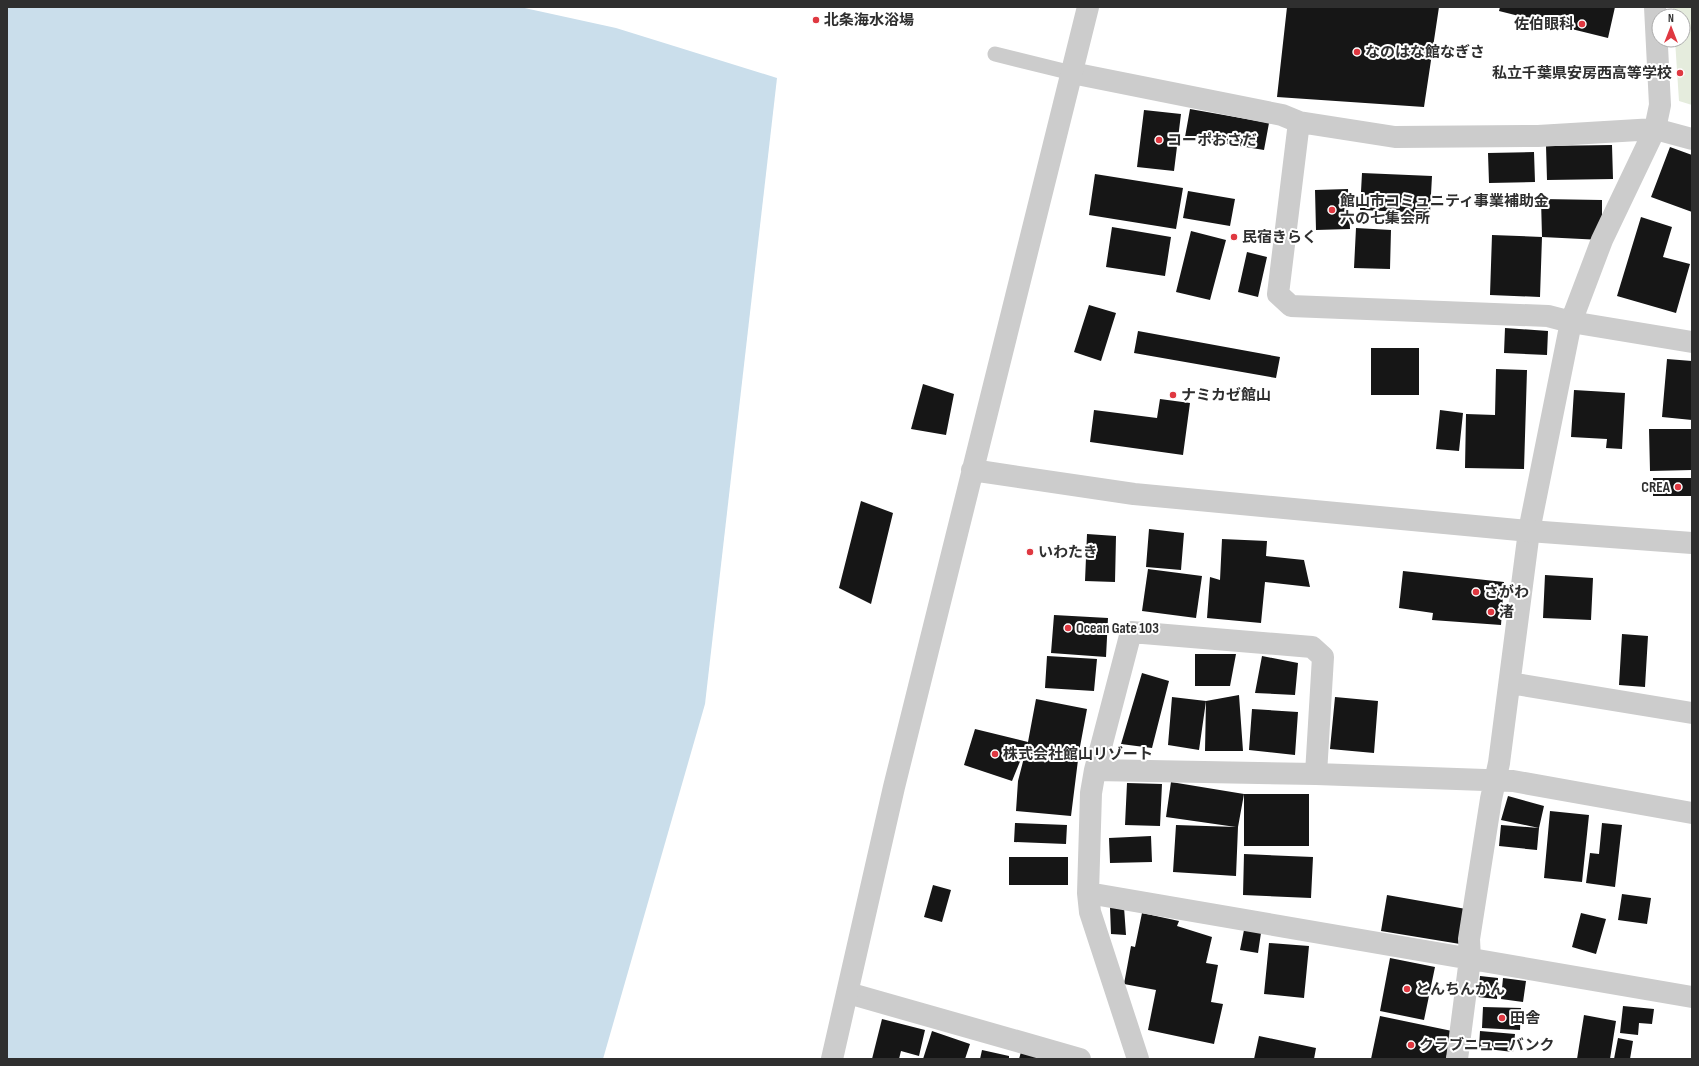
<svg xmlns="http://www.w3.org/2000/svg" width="1699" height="1066" font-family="'Sofia Sans Condensed','Noto Sans JP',sans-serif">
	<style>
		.green { fill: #e5ecdd }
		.water { fill: #cadeeb }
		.building { fill: #161616 }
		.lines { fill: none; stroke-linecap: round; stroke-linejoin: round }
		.service { stroke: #ccc; stroke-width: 15 }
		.minor { stroke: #ccc; stroke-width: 22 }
		.tertiary { stroke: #ccc; stroke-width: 22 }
		.poi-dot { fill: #df3841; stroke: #fff; stroke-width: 1.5 }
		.labels { text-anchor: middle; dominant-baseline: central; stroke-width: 4; stroke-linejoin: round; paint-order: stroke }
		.poi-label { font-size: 15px; font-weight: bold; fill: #2f2f2f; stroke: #fff; text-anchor: start }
	</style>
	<rect width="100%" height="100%" fill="#fff"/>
	<path class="green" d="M1673,7H1692V105L1679,101L1675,40H1683V16H1674Z"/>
	<path class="water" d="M7,7H520L616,28L777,78L705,704L603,1059H7Z"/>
	<path class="building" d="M1287,7H1439L1424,107L1277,97Z
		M1500,7H1615L1608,38L1499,11Z
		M1190,109L1269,123L1264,150L1185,137Z
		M1144,110L1181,114L1174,171L1137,167Z
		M1612,145L1613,179L1547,180L1546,146Z
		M1670,147L1692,155V212L1651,197Z
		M1534,152L1535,182L1489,183L1488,153Z
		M1362,173L1432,176L1430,213L1360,210Z
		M1095,174L1183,188L1176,229L1089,215Z
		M1348,189L1350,229L1316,230L1315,190Z
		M1188,191L1235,199L1230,226L1183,218Z
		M1541,199L1602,200V240L1542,237Z
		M1641,217L1672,227L1663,257L1690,264L1676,313L1617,296Z
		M1112,227L1171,237L1165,276L1106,267Z
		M1356,228L1391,230L1390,269L1354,268Z
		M1191,231L1226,240L1210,300L1176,292Z
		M1492,235L1542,237L1540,297L1490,295Z
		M1247,252L1267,257L1258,297L1238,292Z
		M1089,305L1116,313L1101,361L1074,352Z
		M1505,328L1548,331L1547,355L1504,353Z
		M1138,331L1280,357L1276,378L1134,353Z
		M1371,348H1419V395H1371Z
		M1667,359L1692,361V420L1662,417Z
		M1496,369L1527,370L1524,469L1465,468L1466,414L1495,415Z
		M923,384L954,394L946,435L911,429Z
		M1574,390L1625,393L1622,449L1606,448L1607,439L1571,437Z
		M1160,399L1190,403L1183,455L1090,442L1094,410L1157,418Z
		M1440,410L1463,413L1459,451L1436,449Z
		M1649,429H1692V470L1650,471Z
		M1653,478H1692V496H1653Z
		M861,501L893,513L871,604L839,588Z
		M1149,529L1184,533L1181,570L1146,567Z
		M1087,534L1116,536L1115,582L1085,581Z
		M1222,539L1267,541L1266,556L1304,560L1310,587L1265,582L1261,623L1207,618L1210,577L1220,580Z
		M1148,569L1202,576L1196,618L1142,611Z
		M1403,571L1504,582L1501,625L1432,620L1433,613L1399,608Z
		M1545,575L1593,578L1591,620L1543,618Z
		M1054,615L1108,618L1106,657L1051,653Z
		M1622,634L1648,636L1645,687L1619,685Z
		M1195,654H1236L1230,686H1195Z
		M1047,656L1097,659L1094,691L1045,688Z
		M1262,656L1298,663L1295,695L1255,693Z
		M1142,673L1169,681L1152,748L1121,744Z
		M1239,695L1243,751H1205L1206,701Z
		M1172,697L1206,701L1199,750L1168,745Z
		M1335,697L1378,701L1374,753L1330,749Z
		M1036,699L1087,709L1079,752L1071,816L1016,811L1018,781L1028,742L1012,781L964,765L975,729L1028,742Z
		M1252,709L1298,712L1295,755L1249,750Z
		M1171,782L1244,794H1309V846H1244V794L1238,827L1236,876L1173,872L1176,825L1236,827L1166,817Z
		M1127,783L1162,784L1160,826L1125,825Z
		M1508,796L1544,806L1539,828L1501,820Z
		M1550,811L1589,815L1582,882L1544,878Z
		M1015,823L1067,825L1066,844L1014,842Z
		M1602,823L1622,825L1615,887L1586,883L1590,853L1599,854Z
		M1501,825L1539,828L1537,850L1499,846Z
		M1151,836L1152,862L1110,863L1109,838Z
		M1244,854L1313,857L1311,898L1243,895Z
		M1009,857H1068V885H1009Z
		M933,885L951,890L942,922L924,917Z
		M1622,894L1651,898L1647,924L1618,920Z
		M1387,895L1466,909L1460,944L1381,931Z
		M1110,907H1124L1126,935L1111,934Z
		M1142,913L1179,921L1177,926L1212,937L1206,963L1218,965L1211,1002L1223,1004L1214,1044L1148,1030L1156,990L1124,984L1131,946L1135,947Z
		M1581,913L1606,919L1596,954L1572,947Z
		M1244,930L1261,933L1258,953L1240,950Z
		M1269,943L1309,946L1304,998L1264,994Z
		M1390,958L1435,967L1424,1020L1380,1011Z
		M1480,976L1498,978L1497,999L1478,997Z
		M1503,978L1526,981L1523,1002L1501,999Z
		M1623,1006L1654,1009L1652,1024L1639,1023L1638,1035L1620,1033Z
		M1483,1007L1521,1008L1520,1030L1482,1028Z
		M1584,1015L1616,1021L1610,1059H1577Z
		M1380,1016L1452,1031L1446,1059H1371Z
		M882,1019L925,1030L919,1056L901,1051L899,1059H872Z
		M932,1031L970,1044L965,1059H923Z
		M1480,1031L1515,1034L1513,1052L1479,1048Z
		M1259,1036L1316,1048L1314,1059H1254Z
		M1618,1038L1633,1041L1630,1059H1614Z
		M982,1050L1009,1056V1059H980Z
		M1021,1052L1047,1059H1019Z"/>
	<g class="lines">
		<path class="service" d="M995,54L1072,73"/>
		<path class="minor" d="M1072,73L1282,115L1299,122L1395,137L1538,136L1655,129L1692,139
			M1299,122L1278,294L1291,306L1548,316L1571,322L1692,342
			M1510,683L1692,713
			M1095,770L1131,632L1312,647L1323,657L1316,774
			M1088,893L1692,997
			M848,993L1080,1059
			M1138,1059L1090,912L1088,893L1091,793L1095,770L1316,774L1513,781L1692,813
			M1457,1059L1470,959L1469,939L1491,799L1499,763L1529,531L1571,322L1602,240L1655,129L1660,105L1655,7"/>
		<path class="tertiary" d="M972,470L1134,494L1529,531L1692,543
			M832,1059L894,787L1088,7"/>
	</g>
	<g class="poi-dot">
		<circle cx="816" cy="20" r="4"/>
		<circle cx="1582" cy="24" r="4"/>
		<circle cx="1357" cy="52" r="4"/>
		<circle cx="1680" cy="73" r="4"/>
		<circle cx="1159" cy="140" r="4"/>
		<circle cx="1332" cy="210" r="4"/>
		<circle cx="1234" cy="237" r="4"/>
		<circle cx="1173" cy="395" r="4"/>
		<circle cx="1678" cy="487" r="4"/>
		<circle cx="1030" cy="552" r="4"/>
		<circle cx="1476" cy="592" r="4"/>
		<circle cx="1491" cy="612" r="4"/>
		<circle cx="1068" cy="628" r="4"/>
		<circle cx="995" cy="754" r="4"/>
		<circle cx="1407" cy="989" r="4"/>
		<circle cx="1502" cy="1018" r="4"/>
		<circle cx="1411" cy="1045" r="4"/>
	</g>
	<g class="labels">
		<g class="poi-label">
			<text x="824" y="20">北条海水浴場</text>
			<text x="1574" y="24" text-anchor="end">佐伯眼科</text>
			<text x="1365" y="52">なのはな館なぎさ</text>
			<text x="1672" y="73" text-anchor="end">私立千葉県安房西高等学校</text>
			<text x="1167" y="140">コーポおさだ</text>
			<text x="1340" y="201">館山市コミュニティ事業補助金<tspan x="1340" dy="17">六の七集会所</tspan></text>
			<text x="1242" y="237">民宿きらく</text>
			<text x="1181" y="395">ナミカゼ館山</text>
			<text x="1670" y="487" text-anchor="end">CREA</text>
			<text x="1038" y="552">いわたき</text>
			<text x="1484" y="592">さがわ</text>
			<text x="1499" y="612">渚</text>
			<text x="1076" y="628">Ocean Gate 103</text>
			<text x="1003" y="754">株式会社館山リゾート</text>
			<text x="1415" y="989">とんちんかん</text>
			<text x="1510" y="1018">田舎</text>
			<text x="1419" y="1045">クラブニューバンク</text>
		</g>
	</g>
	<rect width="1699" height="1066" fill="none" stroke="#2f2f2f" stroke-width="16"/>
	<g transform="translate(1671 28)"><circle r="19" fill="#ffffff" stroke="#acacac"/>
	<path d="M0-3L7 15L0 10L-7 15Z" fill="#df3841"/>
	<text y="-6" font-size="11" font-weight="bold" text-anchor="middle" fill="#2f2f2f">N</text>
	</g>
</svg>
